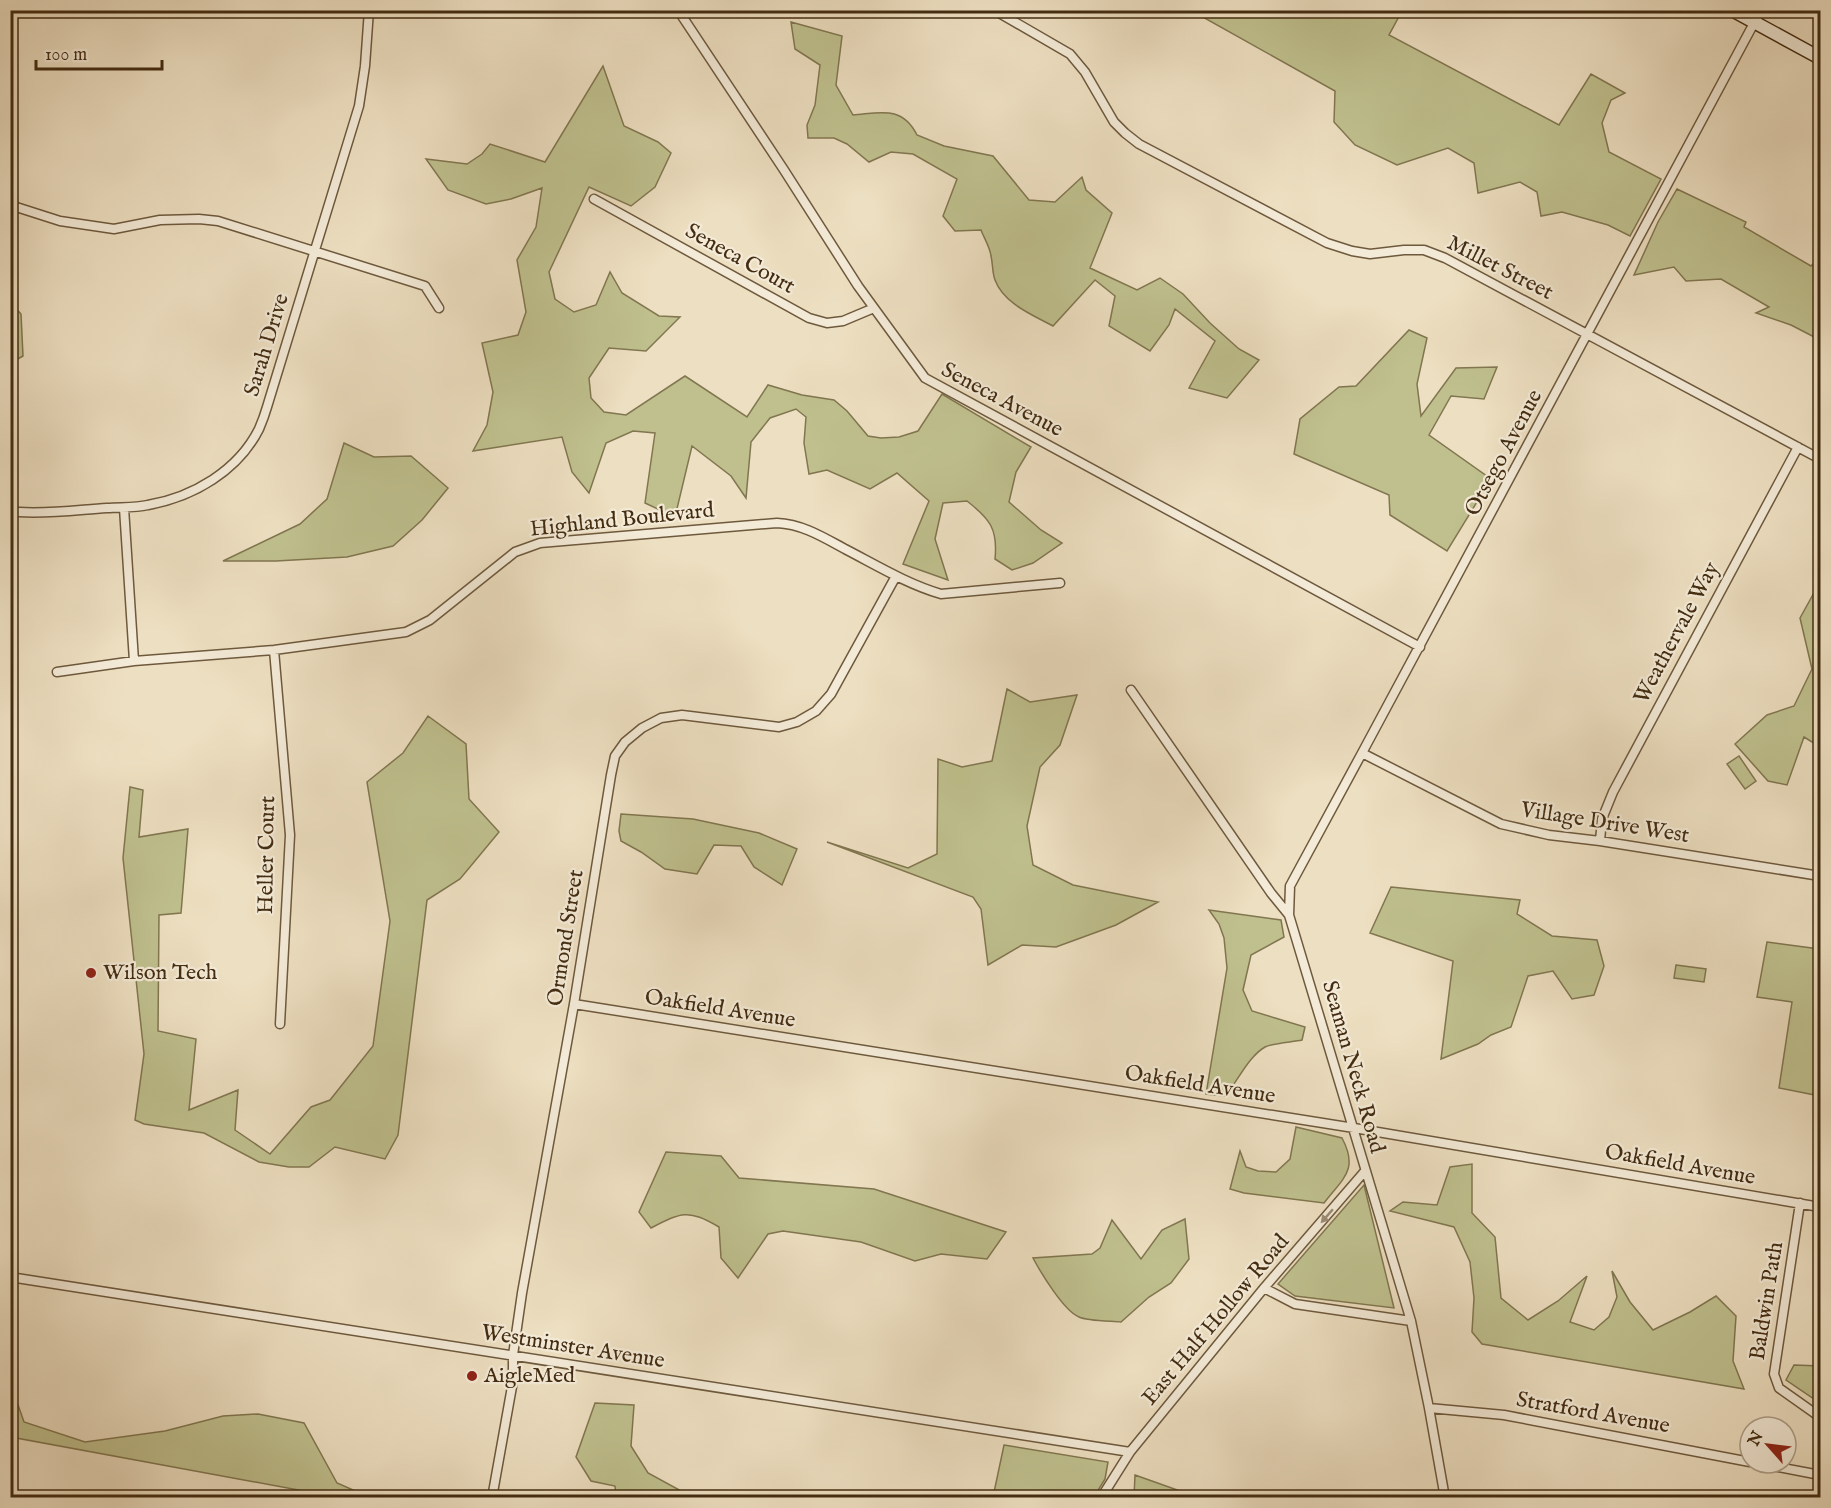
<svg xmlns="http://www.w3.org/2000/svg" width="1831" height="1508" font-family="'IM FELL English',serif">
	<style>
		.green { fill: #bfc08e; stroke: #817650; stroke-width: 1.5 }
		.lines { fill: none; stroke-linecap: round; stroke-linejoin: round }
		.street-casing { stroke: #6e593d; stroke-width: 11 }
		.secondary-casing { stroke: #432c11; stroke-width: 15 }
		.street { stroke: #f3ead7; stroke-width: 8 }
		.secondary { stroke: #f3ead7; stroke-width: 12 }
		.oneway { fill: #9b8b74 }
		.poi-dot { fill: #8f2418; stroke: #f3ead7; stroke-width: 2 }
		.labels { text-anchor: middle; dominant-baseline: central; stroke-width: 4.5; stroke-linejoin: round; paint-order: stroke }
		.street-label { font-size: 22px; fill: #432c11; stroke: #f3ead7 }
		.poi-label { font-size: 22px; fill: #432c11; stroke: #f3ead7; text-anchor: start }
	</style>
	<rect width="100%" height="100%" fill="#eddfc1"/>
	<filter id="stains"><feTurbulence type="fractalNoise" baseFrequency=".00333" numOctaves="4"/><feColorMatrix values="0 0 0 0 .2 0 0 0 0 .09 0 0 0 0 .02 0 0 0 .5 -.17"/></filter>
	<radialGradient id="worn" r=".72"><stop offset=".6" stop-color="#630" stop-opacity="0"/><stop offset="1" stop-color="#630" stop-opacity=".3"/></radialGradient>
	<path class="green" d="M1192,11H1402L1389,35L1559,125L1591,74L1625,93L1611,100L1602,123L1609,152L1661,179L1630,236L1608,225L1562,212L1541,216L1537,192L1520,182L1478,193L1474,163L1448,148L1397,165L1355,145L1334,122L1335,91Z
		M791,22L842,36L836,85L853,115C880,113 902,105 917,135L944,146L993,156L1029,200L1055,202L1082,177L1086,190L1112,213L1090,268L1137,290L1160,278L1183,294L1210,323L1239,349L1259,360L1227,398L1189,388L1215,341L1175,309L1169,325L1150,351L1109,326L1115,296L1095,280L1053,326C1033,315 1004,304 995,280C992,272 993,264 991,256C990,247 984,238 981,230L955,231L943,216L957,179L913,154L891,152L869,162L847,144L834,138H808L807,125L815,105L820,65L795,49Z
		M603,66L624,126L658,142L671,153L655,187L631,206L589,187L549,272L555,299L574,312L596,305L610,272L622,293L659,316L680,317L646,351L609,348L589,378L591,398L604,412L626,415L685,376L747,417L768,385L802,395L834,400L847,411L868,436L881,438L899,437L918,431L942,394L1031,447L1016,472L1009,502L1041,530L1062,543L1033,563L1012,570L995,559C998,529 990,519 967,501L943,503L935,539L948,580L903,564L929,501L897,473L870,489L827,470L809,474L804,443L806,417L796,409L770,418L751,442L746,498L731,476L692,446L675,517L645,503L655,433L633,431L606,443L589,493L572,472L562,437L473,451L487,425L493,392L482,343L518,335L526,312L517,260L536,227L542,188L511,199L486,204L448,190L426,159L467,164L482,154L490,144L545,162Z
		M1677,189L1746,222L1744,227L1811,266L1817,260L1820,262V340L1791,325L1756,313L1769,307L1721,279L1686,281L1674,267L1634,275L1658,222Z
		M10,302L21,314L23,356L11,363Z
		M1409,330L1427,338L1417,384L1421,416L1456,368L1497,367L1484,399L1451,396L1429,435L1491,479L1447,551L1390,515L1389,495L1294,454L1300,419L1339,387L1356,386Z
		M344,443L374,457L411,456L448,488L422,520L393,546L347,557L276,561H223L300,524L327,499Z
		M1820,582V747L1804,737L1787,785L1768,781L1735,744L1767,715L1794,706L1812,669L1800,618Z
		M1007,689L1030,702L1077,695L1060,745L1040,767L1027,826L1033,865L1073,885L1158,902L1116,925L1056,947L1022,945L988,965L981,909L973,897L827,842L908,868L937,854L938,759L962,767L992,761Z
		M428,716L466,744L469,799L499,832L460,879L427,900L398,1135L385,1159L335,1147L309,1167H289L259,1162L204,1133L144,1124L135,1120L144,1054L123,858L130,787L143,790L139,837L188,829L181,913L159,915L158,1031L196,1039L189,1110L238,1090L235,1130L270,1154L311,1107L330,1100L373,1046L390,921L367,782L403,753Z
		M1739,756L1756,781L1745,789L1727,764Z
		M621,814L693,819L759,833L797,849L782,885L754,867L741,846L714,845L697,874L665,869L641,852L621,841L619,831Z
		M1391,887L1520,900L1517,914L1552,936L1597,940L1604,966L1594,995L1572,999L1553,971L1528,976L1511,1027L1491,1035L1478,1044L1441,1059L1453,961L1370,933Z
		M1209,910L1281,920L1284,937L1251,955L1243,990L1252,1011L1305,1027L1302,1040C1293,1042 1273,1043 1265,1047C1248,1057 1238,1081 1225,1096L1206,1094L1227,968L1224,938L1219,924Z
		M1767,942L1819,949L1820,961V1096L1779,1088L1792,1002L1757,997Z
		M1676,965L1706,969L1704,982L1674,978Z
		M1296,1127L1342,1138C1359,1170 1343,1178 1324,1203L1244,1193L1230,1189L1240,1151L1246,1167L1258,1171L1276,1172L1290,1159Z
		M666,1152L721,1156L739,1178L874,1189L1006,1232L987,1259L941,1254L915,1261L861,1242L783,1231L768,1234L738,1278L721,1258L719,1227C688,1209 682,1212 651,1228L639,1212Z
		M1472,1164V1213L1495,1237L1501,1298L1528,1320L1558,1301L1587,1276L1570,1322L1594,1330L1609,1317L1617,1297L1612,1271L1630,1302L1653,1330L1690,1312L1716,1296L1736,1316L1733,1361L1744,1389L1482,1344L1472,1332L1474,1298L1470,1262L1454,1227L1390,1211L1403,1202L1437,1205L1450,1167Z
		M1364,1185L1394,1308L1295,1296L1278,1284Z
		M1185,1219L1189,1259L1171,1283L1149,1297L1121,1322C1111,1321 1087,1321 1079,1317C1064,1311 1041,1273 1033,1258L1092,1254L1100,1248L1112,1220L1141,1259L1162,1230Z
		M1794,1365L1820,1366V1403L1786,1380Z
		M10,1382L24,1422L85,1442L165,1431L223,1416L258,1414L304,1423L337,1483L369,1497H336L11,1437Z
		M595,1403L634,1405L631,1446L648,1473L683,1492L684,1497H616L615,1486L591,1481L576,1457Z
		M1004,1445L1108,1462L1105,1479L1094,1497H993Z
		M1135,1475L1183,1492V1497H1134Z"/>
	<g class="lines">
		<defs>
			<path id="street" d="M678,10L784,170L858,286L925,378L1420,647
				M994,10L1070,54L1085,72L1114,122L1125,133L1139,144L1327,243L1352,251L1370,254L1404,250H1424L1445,258L1820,459
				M594,199L809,318L827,323L843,321L874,308
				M10,205L60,221L114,229L160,220L199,219L218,221L425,286L439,308
				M124,508L134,661
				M19,512C49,514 77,510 107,508C121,507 135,508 148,505C193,497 238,471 259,429C262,422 265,414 267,407L359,106L365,66L369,10
				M274,650L290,835L280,1024
				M57,672L134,661L274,650L406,632L430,620L515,552L540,543L777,523C802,524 823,537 845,549C876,565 907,584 941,594L1060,583
				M1131,690L1271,893L1289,915L1411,1321L1429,1408L1445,1498
				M1362,753L1501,824L1549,835L1600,841L1820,876
				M1600,841L1602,819L1613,792L1798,447
				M1289,915L1290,886L1362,753L1761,10
				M574,1004L1354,1128L1820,1207
				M1800,1203L1774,1374L1779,1388L1820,1417
				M10,1277L1130,1452
				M1264,1288L1295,1304L1411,1321
				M1429,1408L1504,1415L1750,1462
				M1757,1463L1820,1475
				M492,1498L513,1381V1355L522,1293L574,1004L611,775L615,756L625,742L642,728L661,718L682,715L779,727L797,722L816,711L831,694L896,576
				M1101,1498L1130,1452L1264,1288L1365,1171"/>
			<path id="secondary" d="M1732,10L1820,58"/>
		</defs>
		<use href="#street" class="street-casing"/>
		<use href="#secondary" class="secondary-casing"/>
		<use href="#street" class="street"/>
		<use href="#secondary" class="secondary"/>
	</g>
	<defs><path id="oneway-solid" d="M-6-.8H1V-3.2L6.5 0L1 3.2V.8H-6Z" transform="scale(1.5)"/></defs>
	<use class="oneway" href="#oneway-solid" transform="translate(1327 1216) rotate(131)"/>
	<g class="poi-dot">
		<circle cx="91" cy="973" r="6"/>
		<circle cx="472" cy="1376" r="6"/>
	</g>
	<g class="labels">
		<g class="street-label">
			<text transform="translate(740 259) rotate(29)">Seneca Court</text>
			<text transform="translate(1500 268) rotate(27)">Millet Street</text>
			<text transform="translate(267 345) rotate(-73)">Sarah Drive</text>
			<text transform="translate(1002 400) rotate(28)">Seneca Avenue</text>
			<text transform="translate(1504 453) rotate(-62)">Otsego Avenue</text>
			<text transform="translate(622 520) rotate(-6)">Highland Boulevard</text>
			<text transform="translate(1677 633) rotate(-62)">Weathervale Way</text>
			<text transform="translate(1605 823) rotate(9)">Village Drive West</text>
			<text transform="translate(267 855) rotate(-89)">Heller Court</text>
			<text transform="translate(566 938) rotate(-81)">Ormond Street</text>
			<text transform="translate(720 1009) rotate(9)">Oakfield Avenue</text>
			<text transform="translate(1353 1067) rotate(74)">Seaman Neck Road</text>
			<text transform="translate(1200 1085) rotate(9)">Oakfield Avenue</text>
			<text transform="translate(1680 1165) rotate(10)">Oakfield Avenue</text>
			<text transform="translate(1767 1301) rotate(-81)">Baldwin Path</text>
			<text transform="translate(1216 1320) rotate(-50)">East Half Hollow Road</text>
			<text transform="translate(573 1347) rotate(9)">Westminster Avenue</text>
			<text transform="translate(1593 1413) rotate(10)">Stratford Avenue</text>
		</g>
		<g class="poi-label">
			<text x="103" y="973">Wilson Tech</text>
			<text x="484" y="1376">AigleMed</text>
		</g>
	</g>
	<rect width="1831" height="1508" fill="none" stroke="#eddfc1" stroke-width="36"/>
	<rect x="12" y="12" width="1807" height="1484" fill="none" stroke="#432c11" stroke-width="3"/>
	<rect x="18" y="18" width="1795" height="1472" fill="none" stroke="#432c11" stroke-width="1.5"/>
	<g transform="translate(1768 1445) rotate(298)"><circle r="28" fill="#f3ead7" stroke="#ad9e88" stroke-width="1.5"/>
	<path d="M0-4.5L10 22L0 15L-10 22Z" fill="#8f2418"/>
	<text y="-9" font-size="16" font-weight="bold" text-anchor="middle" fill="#432c11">N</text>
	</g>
	<path d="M36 60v9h126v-9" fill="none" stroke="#432c11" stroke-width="3"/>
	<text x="45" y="60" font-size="18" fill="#432c11" stroke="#f3ead7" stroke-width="4.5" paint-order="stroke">100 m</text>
	<rect width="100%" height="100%" filter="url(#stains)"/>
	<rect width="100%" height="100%" fill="url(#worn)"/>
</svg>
